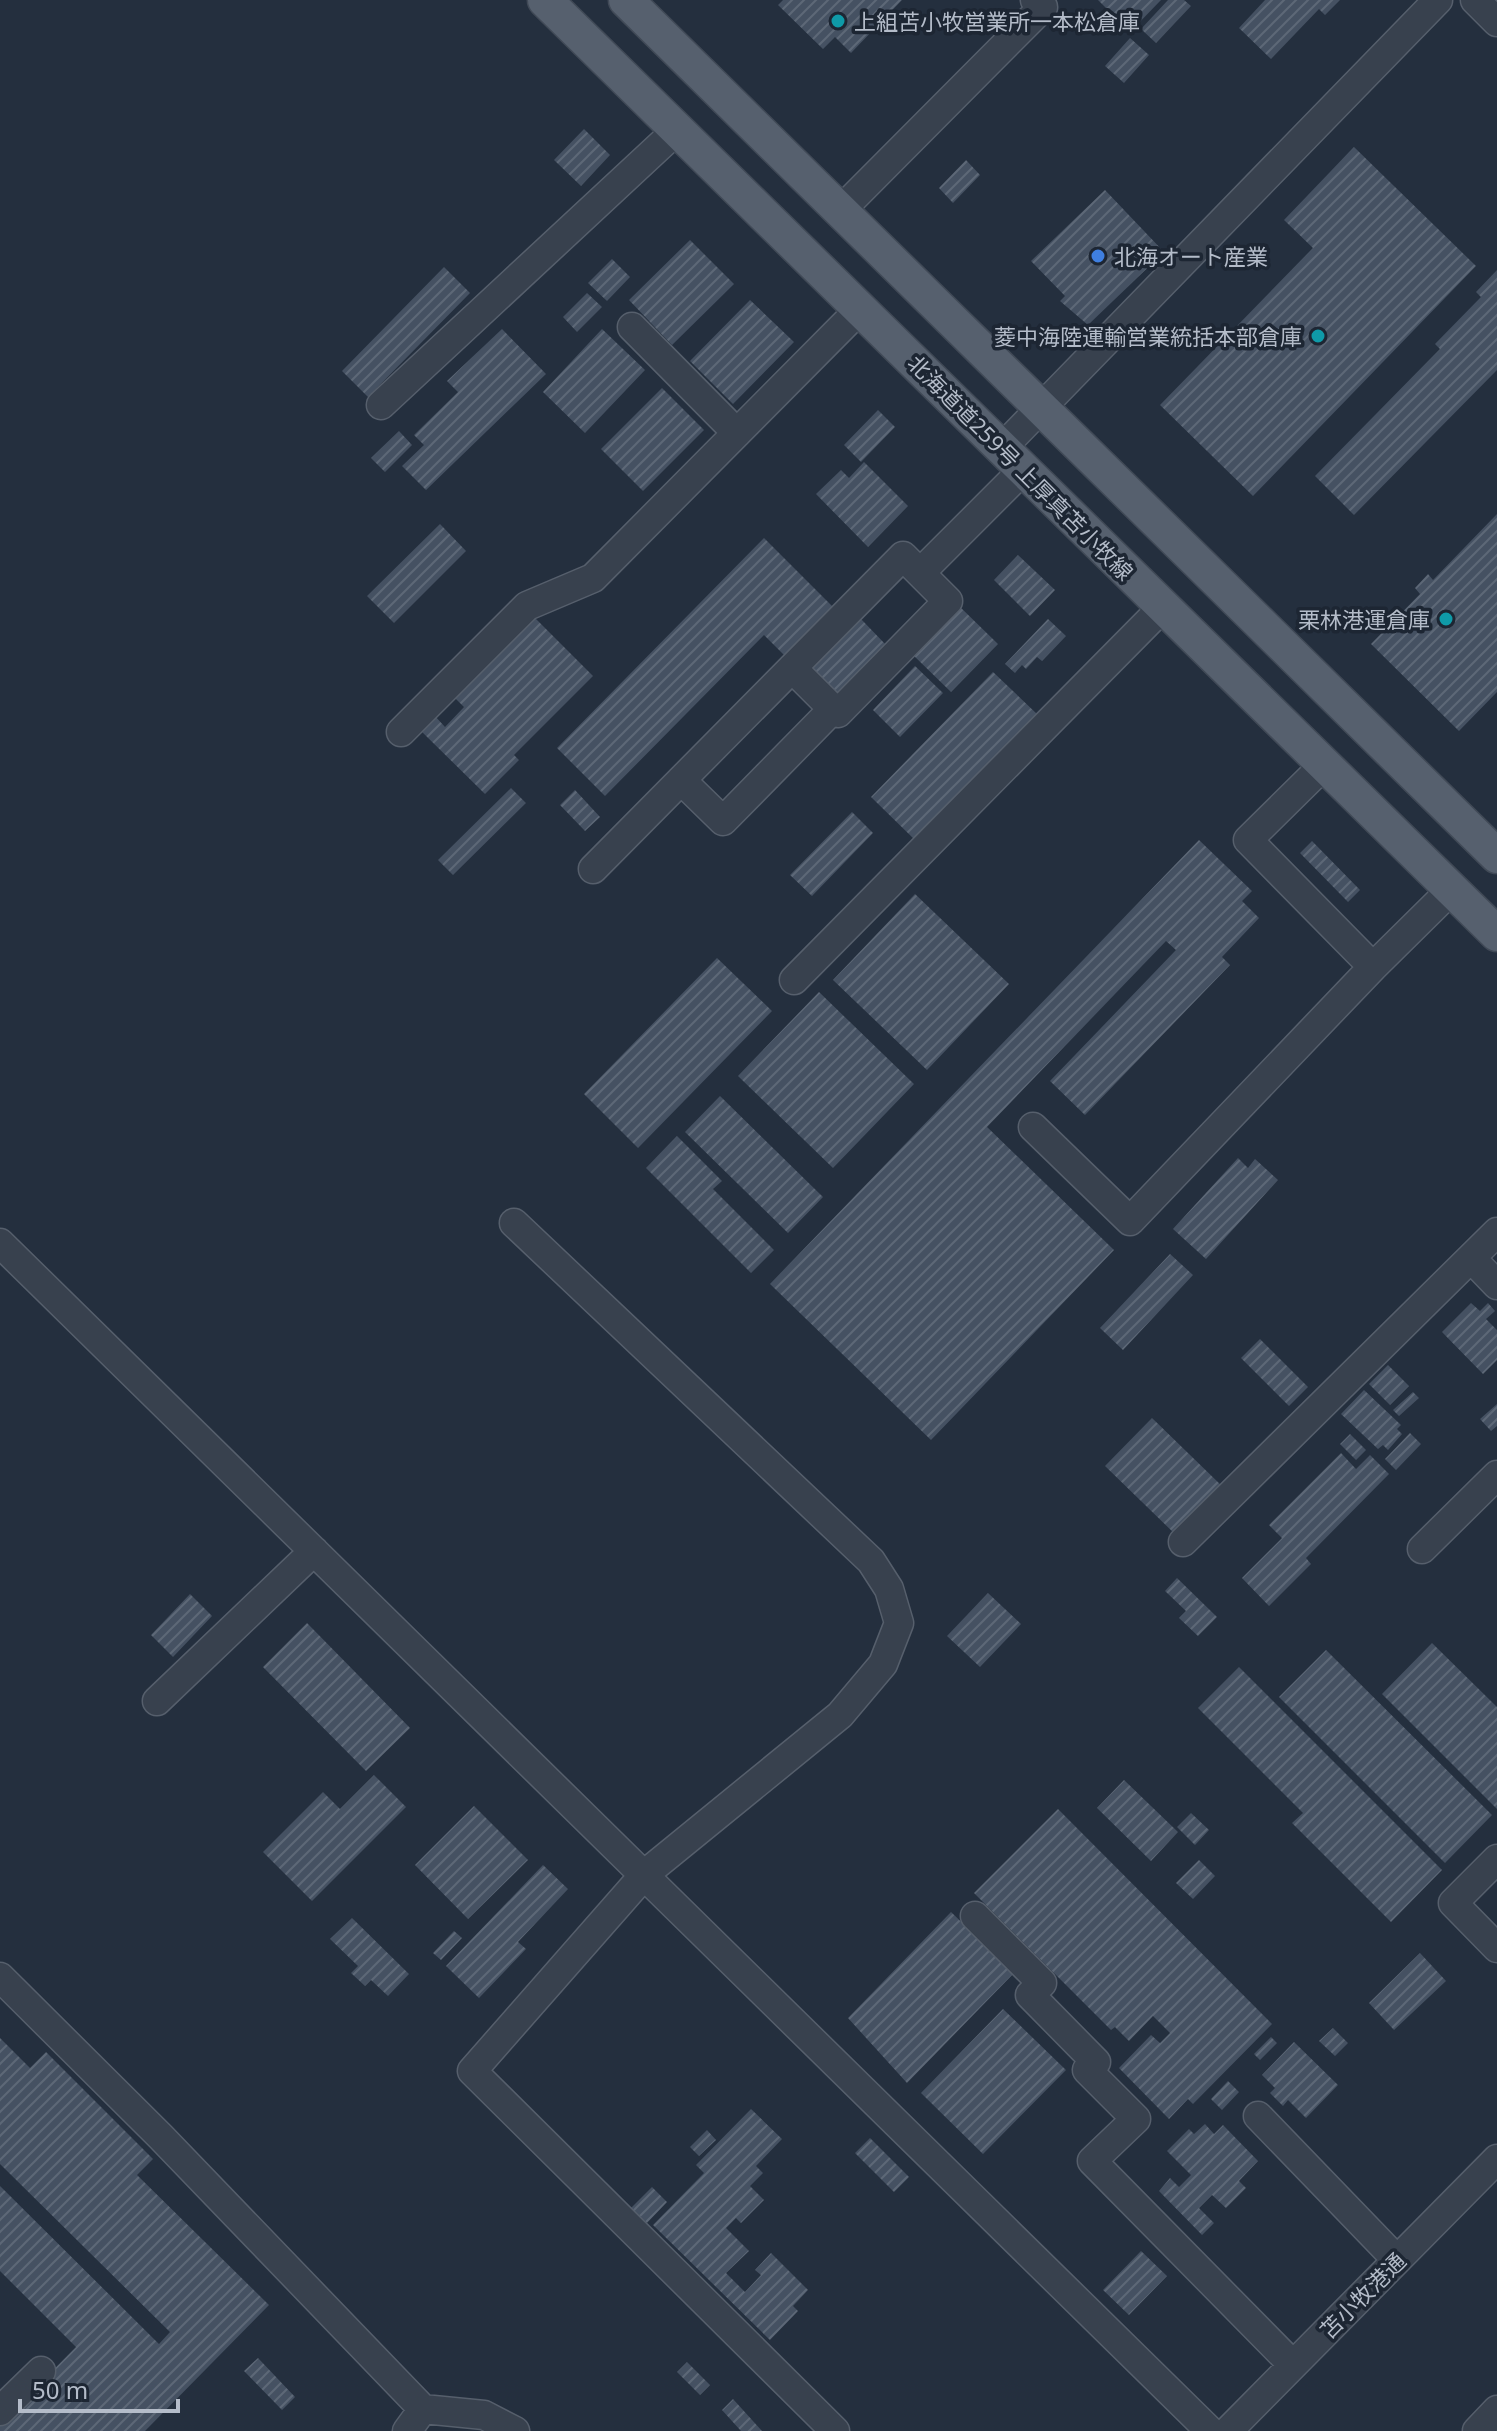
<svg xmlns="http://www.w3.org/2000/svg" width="1497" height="2431" font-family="'Noto Sans','Noto Sans JP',sans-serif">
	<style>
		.building { fill: url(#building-hatch) }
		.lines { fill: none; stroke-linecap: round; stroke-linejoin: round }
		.minor-casing { stroke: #565f6c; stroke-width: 31 }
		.major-casing { stroke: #414a57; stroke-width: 37 }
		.minor { stroke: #38414e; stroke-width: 28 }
		.major { stroke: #56606e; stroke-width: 34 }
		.culture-dot { fill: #0f9aa8; stroke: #1d2633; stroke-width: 3 }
		.shop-dot { fill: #3f7fe0; stroke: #1d2633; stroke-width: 3 }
		.labels { text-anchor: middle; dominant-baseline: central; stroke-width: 7; stroke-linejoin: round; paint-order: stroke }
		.poi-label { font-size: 22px; fill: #b4bcc9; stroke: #1d2633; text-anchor: start }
		.street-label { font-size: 22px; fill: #b4bcc9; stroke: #1d2633 }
	</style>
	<defs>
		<pattern id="building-hatch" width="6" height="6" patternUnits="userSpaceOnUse" patternTransform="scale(2)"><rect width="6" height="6" fill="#455162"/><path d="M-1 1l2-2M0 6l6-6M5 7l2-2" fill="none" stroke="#5d6877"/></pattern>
	</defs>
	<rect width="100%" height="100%" fill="#242f3e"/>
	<path class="building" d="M783,0H902L851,53L835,37L823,49L778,5Z
		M1098,0H1161L1130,32Z
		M1168,0H1184L1191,6L1156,43L1141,29Z
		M1265,0H1340L1325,15L1319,9L1271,59L1239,28Z
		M1130,38L1149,55L1124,83L1105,66Z
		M584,129L610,155L581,186L554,160Z
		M1354,147L1476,266L1253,496L1160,405L1313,248L1284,220Z
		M966,160L980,175L953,203L939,188Z
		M1105,190L1164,252L1088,325L1060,301L1065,296L1031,261Z
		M690,240L734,284L672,345L629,300Z
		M612,259L630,277L607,301L588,283Z
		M444,267L470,293L368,397L342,371Z
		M1497,270V370L1354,515L1315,476L1440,349L1435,344L1481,297L1476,292Z
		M587,293L602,307L577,332L563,317Z
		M750,300L794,342L733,404L690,361Z
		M502,329L546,374L426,490L402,466L424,445L414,435L458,392L447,381Z
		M602,329L645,370L585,433L543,392Z
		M662,388L704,430L643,491L601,449Z
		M878,410L895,427L861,462L844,445Z
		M399,431L412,445L385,472L371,458Z
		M864,462L908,506L868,547L816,494L841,470L849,478Z
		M1497,514V692L1459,731L1371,644L1420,594L1415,588L1428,574L1433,580Z
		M440,524L466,551L394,623L367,596Z
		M764,538L837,611L789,660L764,635L605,796L557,748Z
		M1018,555L1055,590L1030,616L994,580Z
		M958,605L998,644L951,692L912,654Z
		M531,614L593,676L514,755L519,760L485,794L420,730L434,715L445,727L464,707L451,694Z
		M861,619L887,646L840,695L812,668Z
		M1048,619L1066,636L1042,661L1037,657L1026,669L1022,665L1015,673L1005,664Z
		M915,666L943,693L900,737L873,710Z
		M993,672L1037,714L915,840L871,797Z
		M511,788L526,803L453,875L438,860Z
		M575,790L600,817L585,831L560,805Z
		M852,812L873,833L812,896L790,875Z
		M1199,840L1252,891L1242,901L1259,918L1222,957L1230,965L1085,1115L1050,1081L1176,950L1166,941L987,1127L1114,1250L931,1440L770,1284Z
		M1312,841L1360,890L1348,902L1300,853Z
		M915,894L1009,984L927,1070L833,980Z
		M717,958L772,1011L638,1148L584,1094Z
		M819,992L914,1084L833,1168L738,1076Z
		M720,1096L823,1197L788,1233L685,1132Z
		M677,1136L722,1181L713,1189L774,1250L751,1273L646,1168Z
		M1238,1158L1248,1168L1255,1159L1278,1180L1206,1259L1173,1229Z
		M1170,1254L1193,1275L1123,1350L1100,1328Z
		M1471,1303L1480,1311L1488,1303L1495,1311L1486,1319L1497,1330V1360L1483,1374L1442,1332Z
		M1260,1339L1308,1387L1289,1406L1241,1358Z
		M1388,1365L1409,1386L1390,1405L1369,1384Z
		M1364,1390L1401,1425L1397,1429L1402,1434L1388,1450L1383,1445L1378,1449L1341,1414Z
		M1413,1392L1419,1398L1399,1416L1393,1410Z
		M1497,1404V1426L1491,1431L1480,1419Z
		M1152,1418L1224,1488L1177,1536L1105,1466Z
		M1410,1433L1421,1444L1396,1470L1385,1459Z
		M1350,1434L1366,1450L1356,1460L1340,1444Z
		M1341,1453L1356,1469L1370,1455L1389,1474L1306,1558L1311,1564L1269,1606L1242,1578L1282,1538L1269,1525Z
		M1177,1578L1217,1617L1198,1636L1179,1618L1186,1611L1165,1591Z
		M988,1593L1021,1624L980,1667L947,1636Z
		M190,1594L212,1616L173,1657L151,1635Z
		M307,1623L410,1728L366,1771L263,1667Z
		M1432,1643L1497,1707V1809L1382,1694Z
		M1326,1650L1492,1815L1445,1863L1279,1697Z
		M1239,1667L1442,1870L1391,1922L1292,1823L1303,1813L1198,1708Z
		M374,1775L406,1807L312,1901L263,1852L323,1792L340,1809Z
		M1124,1780L1178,1832L1151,1861L1097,1808Z
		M474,1806L528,1860L468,1919L415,1865Z
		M1058,1809L1272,2024L1193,2104L1188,2099L1169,2119L1119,2068L1151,2035L1160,2043L1170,2033L1153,2016L1129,2041L1115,2027L1111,2030L974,1893Z
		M1191,1813L1209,1830L1195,1845L1177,1827Z
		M1199,1860L1215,1876L1193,1899L1176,1883Z
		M543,1865L568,1889L518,1942L526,1949L479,1998L446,1966Z
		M951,1912L1014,1973L907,2083L848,2018Z
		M352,1918L409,1974L388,1996L371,1980L365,1986L351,1973L358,1966L330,1939Z
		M454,1931L462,1938L441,1960L433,1953Z
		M1420,1953L1446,1981L1394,2030L1369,2003Z
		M1003,2009L1066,2070L983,2154L921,2093Z
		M1333,2028L1348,2043L1335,2056L1319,2041Z
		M1271,2037L1277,2043L1260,2060L1254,2054Z
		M0,2038L30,2068L46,2052L153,2159L137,2175L269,2305L145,2431H0V2424L76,2347L0,2271V2186L159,2344L170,2332L0,2164Z
		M1294,2042L1338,2085L1306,2118L1288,2100L1283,2106L1270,2093L1275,2088L1262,2075Z
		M1228,2081L1239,2092L1222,2110L1211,2099Z
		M751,2109L782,2139L756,2166L763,2173L750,2186L764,2200L741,2223L736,2218L726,2228L749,2251L726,2273L745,2292L761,2275L755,2270L771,2253L808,2290L793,2306L798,2311L770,2340L653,2225L704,2173L696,2165Z
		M1205,2124L1214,2134L1223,2125L1258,2161L1239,2181L1246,2188L1226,2208L1212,2195L1199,2208L1214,2223L1202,2235L1159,2191L1170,2178L1179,2187L1191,2175L1167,2151L1189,2129L1194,2134Z
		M707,2130L716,2140L699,2156L690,2147Z
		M870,2138L909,2177L894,2192L855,2153Z
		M652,2187L667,2202L647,2223L631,2208Z
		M1141,2251L1167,2276L1129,2315L1103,2290Z
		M258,2358L295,2397L282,2410L244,2371Z
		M687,2362L710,2385L700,2395L677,2372Z
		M733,2399L762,2431H741L722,2410Z"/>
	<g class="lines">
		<defs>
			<path id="minor" d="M1475,0L1497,22
				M841,210L1043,7L1035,0
				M632,327L737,433
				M381,405L678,129
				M1002,448L1438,0
				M833,709L838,713L948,601L920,573
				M401,732L527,606L593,578L860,309
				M1324,765L1248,840L1373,967L1451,890
				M681,780L723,821L833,709L792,668
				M593,869L903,556L920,573L1024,469
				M794,980L1163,607
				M1033,1127L1130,1221L1373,967
				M514,1223L871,1561L889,1589L899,1623L883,1664L840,1715L645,1874L472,2071L835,2431
				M0,1243L1210,2431
				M1471,1258L1497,1285
				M1183,1542L1497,1232
				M1422,1549L1497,1475
				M157,1701L314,1551
				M1497,1859L1453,1903L1497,1948
				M975,1916L1042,1983L1030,1995L1096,2062L1087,2070L1136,2119L1092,2161L1293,2365
				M0,1977L161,2137L423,2409L407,2431
				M1258,2116L1397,2260
				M423,2409L484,2415L515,2431
				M0,2411L41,2371
				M1228,2431L1497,2159
				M1477,2431L1497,2410"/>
			<path id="major" d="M545,0L1497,934
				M626,0L1497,856"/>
		</defs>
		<use href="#minor" class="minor-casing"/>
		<use href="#major" class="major-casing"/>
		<use href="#minor" class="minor"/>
		<use href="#major" class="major"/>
	</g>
	<g class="culture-dot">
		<circle cx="838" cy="21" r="8"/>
		<circle cx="1318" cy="336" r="8"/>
		<circle cx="1446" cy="619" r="8"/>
	</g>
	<circle class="shop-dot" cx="1098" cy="256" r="8"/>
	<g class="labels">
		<g class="poi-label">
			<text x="854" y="21">上組苫小牧営業所一本松倉庫</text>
			<text x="1114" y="256">北海オート産業</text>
			<text x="1302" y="336" text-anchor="end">菱中海陸運輸営業統括本部倉庫</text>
			<text x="1430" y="619" text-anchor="end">栗林港運倉庫</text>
		</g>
		<g class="street-label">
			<text transform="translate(1021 467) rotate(45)">北海道道259号 上厚真苫小牧線</text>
			<text transform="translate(1362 2295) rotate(-45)">苫小牧港通</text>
		</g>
	</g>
	<path d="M20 2399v12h158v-12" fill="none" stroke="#b4bcc9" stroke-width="4"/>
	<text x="32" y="2399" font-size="24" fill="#b4bcc9" stroke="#1d2633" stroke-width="6" paint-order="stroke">50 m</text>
</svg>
